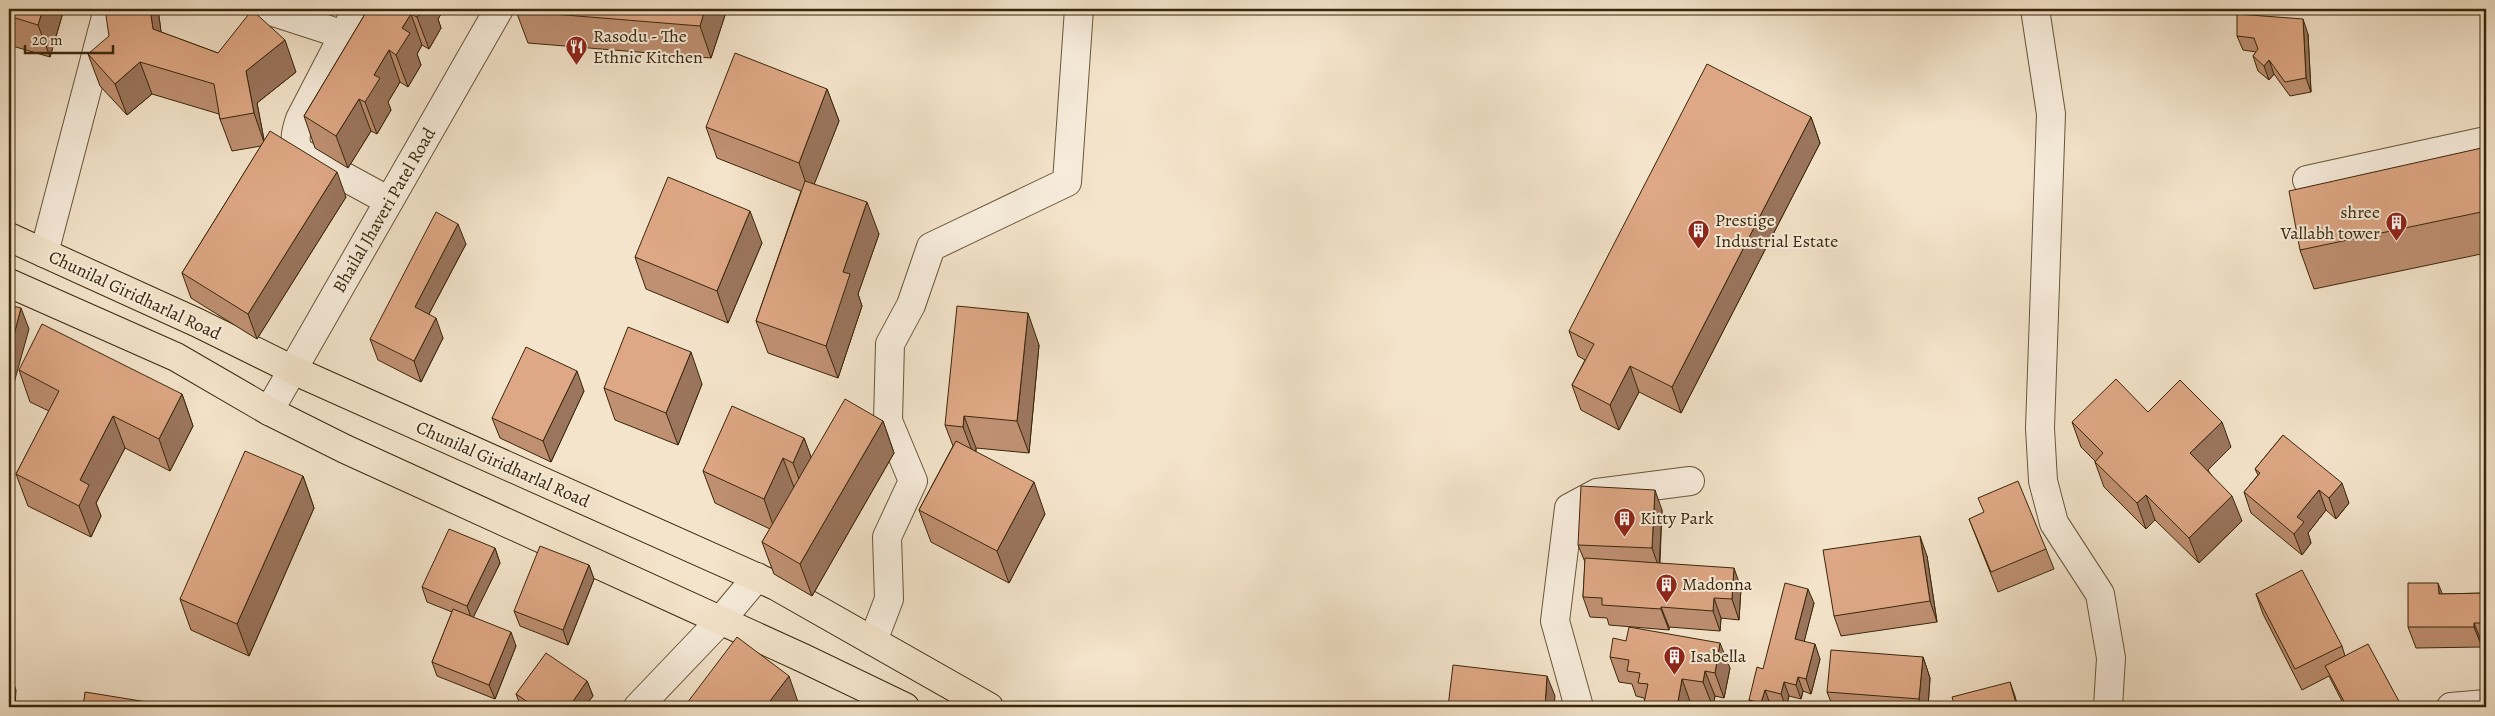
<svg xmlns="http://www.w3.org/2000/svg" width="2495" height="716" font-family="Alegreya,serif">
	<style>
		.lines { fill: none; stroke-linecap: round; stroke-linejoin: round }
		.minor-casing { stroke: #68563a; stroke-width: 30 }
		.major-casing { stroke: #39270a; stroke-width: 30 }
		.minor { stroke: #f8eddd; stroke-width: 28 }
		.major { stroke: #f4e4cb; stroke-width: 28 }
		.wall { fill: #bf9072; stroke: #39270a }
		.shaded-wall { fill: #9b755d; stroke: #39270a }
		.building { fill: #dea785; stroke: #39270a }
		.labels { text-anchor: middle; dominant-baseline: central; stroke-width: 4; stroke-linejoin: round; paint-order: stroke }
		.poi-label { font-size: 18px; fill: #39270a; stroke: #f8eddd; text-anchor: start }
		.street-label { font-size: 18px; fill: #39270a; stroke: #f8eddd }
	</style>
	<rect width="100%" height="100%" fill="#f4e4cb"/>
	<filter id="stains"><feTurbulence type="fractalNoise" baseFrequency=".004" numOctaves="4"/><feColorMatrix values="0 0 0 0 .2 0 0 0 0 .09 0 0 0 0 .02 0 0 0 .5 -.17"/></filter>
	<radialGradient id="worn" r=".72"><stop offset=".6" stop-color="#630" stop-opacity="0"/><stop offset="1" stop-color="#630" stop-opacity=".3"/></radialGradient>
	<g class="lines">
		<defs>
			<path id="minor" d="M264,9L329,30
				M357,9L300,119C296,131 293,141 299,152L389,201
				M2035,9L2051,114L2040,428L2043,481L2054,523L2100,594L2111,658L2108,707
				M2307,180L2486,141
				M44,253L108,9
				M269,411L499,9
				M873,641L889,599L887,537L913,481L888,421L890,344L911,305L931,247L1067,182L1079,9
				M638,707L721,620L757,577
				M1579,707L1555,621L1569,508L1597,493L1690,481
				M2451,707L2486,704"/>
			<path id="major" d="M9,237L198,323L293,370L776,586L989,707
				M9,283L176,357L269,411L345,449L803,658L905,707"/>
		</defs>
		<use href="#minor" class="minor-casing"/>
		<use href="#major" class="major-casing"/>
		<use href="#minor" class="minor"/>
		<use href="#major" class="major"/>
	</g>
	<path class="wall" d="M9,9H64L50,57L9,45Z
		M158,9L161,32L218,53L296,72L257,103L264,140L346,197L257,339L191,298L182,273L261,146L232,151L220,119L219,114L152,94L127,115L100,86L88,54Z
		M368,9H444L438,19L441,28L429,49L422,45L417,54L421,65L408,87L400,82L388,102L391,110L377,134L371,131L348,168L315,148L304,116Z
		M727,9L711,58L528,43L516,11Z
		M2308,34L2311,92L2290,96L2274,74L2269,80L2258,71L2253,56L2256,52L2243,50L2237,36Z
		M827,89L839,121L814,184L879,234L858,294L862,306L838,378L768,353L756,321L801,191L717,158L706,127Z
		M1811,117L1820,143L1681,413L1639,392L1619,430L1581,410L1572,385L1585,360L1578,356L1569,331Z
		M2486,147V253L2314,289L2300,250Z
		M762,243L728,323L646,289L635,257Z
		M466,244L429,314L443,338L421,382L378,360L370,339Z
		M1039,345L1029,453L976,448V452L1045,514L1009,583L931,542L919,510L953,446L945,425Z
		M19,370L182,394L193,426L170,471L125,448L96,503L101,516L91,537L28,506L16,474L49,411L30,402Z
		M702,384L678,445L615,420L604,388Z
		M584,391L551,462L500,438L492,418Z
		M2148,412L2231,447L2208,470L2242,521L2199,563L2155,520L2146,529L2104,487L2095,462V461L2081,447L2072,422Z
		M883,421L894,453L812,596L774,574L762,542L770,529L715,503L703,471L804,438L811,458Z
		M2283,435L2349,503L2336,519L2326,510L2308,533L2311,543L2302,555L2251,513L2244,492L2258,475L2255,469Z
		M303,476L314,508L249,656L191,630L180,599Z
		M1662,510L1660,563L1741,588L1739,620L1721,618L1720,631L1669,627V630L1609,625L1607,618L1590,617L1583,597L1585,562L1578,545Z
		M1969,519L2046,549L2054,569L1998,592Z
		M495,548L500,563L473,617L516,646L495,699L437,676L432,662L452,612L427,602L422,587Z
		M1927,556L1937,622L1841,636L1834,616Z
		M589,565L594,579L568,645L520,626L514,611Z
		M2486,593V643H2482V647L2416,648L2408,627L2442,594Z
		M2256,594L2342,646L2345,656L2402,707H2345L2329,676L2302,690L2263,614Z
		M1814,603L1804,641L1820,659L1811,694L1803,691L1801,699L1789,696L1786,707H1781L1770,704V707H1752L1749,700L1763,669Z
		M1626,641L1730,668L1724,698L1715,696L1713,707L1691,704L1690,707H1646L1644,698L1636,696L1632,684L1619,682L1610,657Z
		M1923,657L1930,678L1928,707H1833L1827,692Z
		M587,681L593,696L584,707H521L516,694Z"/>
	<path class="shaded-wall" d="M43,9H64L50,57L38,25Z
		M150,9H158L165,61L153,29Z
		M422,9H444L438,19L441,28L429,49L417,17Z
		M705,9H727L711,58L700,26Z
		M1352,9H1358L1353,13Z
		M411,14L422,45L417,54L421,65L408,87L396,55L402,28Z
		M2303,19L2308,34L2311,92L2306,78Z
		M285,40L296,72L257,103L265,145L254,113L246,71Z
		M389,50L400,82L388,102L391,110L377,134L365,102L374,75Z
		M2269,60L2274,74L2269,80L2264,66Z
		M140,62L152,94L127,115L115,84Z
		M827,89L839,121L810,195L799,163Z
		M359,99L371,131L348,168L336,136Z
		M1811,117L1820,143L1681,413L1672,387Z
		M337,172L346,197L257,339L248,314Z
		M867,202L879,234L858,294L862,306L838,378L826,346L843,272Z
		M750,211L762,243L728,323L717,291Z
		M458,224L466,244L422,327L415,307Z
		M21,308L29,329L9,401V354Z
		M1028,313L1039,345L1029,453L1017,421Z
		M436,318L443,338L421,382L414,361Z
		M691,352L702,384L678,445L666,413Z
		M1630,366L1639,392L1619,430L1610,405Z
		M577,371L584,391L551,462L543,441Z
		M182,394L193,426L170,471L159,439Z
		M113,416L125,448L96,503L101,516L91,537L79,506L80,480Z
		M964,416L976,448L975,459L963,427Z
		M883,421L894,453L812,596L800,564Z
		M2222,422L2231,447L2200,478L2190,453Z
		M804,438L816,470L805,495L793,463Z
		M783,458L795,490L775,531L764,499Z
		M303,476L314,508L249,656L237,624Z
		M1034,482L1045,514L1009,583L997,551Z
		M2342,483L2349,503L2336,519L2329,498Z
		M1655,490L1662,510L1659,568L1652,548Z
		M2319,490L2326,510L2308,533L2311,543L2302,555L2294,534L2297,517Z
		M2146,495L2155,520L2146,529L2137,503Z
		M2232,496L2242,521L2199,563L2189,538Z
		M1920,536L1927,556L1937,622L1930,601Z
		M495,548L500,563L472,620L467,606Z
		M589,565L594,579L568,645L563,630Z
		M1734,568L1741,588L1739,620L1732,599Z
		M2438,583L2446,603L2439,594Z
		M1808,589L1814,603L1801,654L1795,639Z
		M1714,598L1721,618L1720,631L1713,611Z
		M1661,607L1669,627V630L1661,609Z
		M2474,623L2482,643V647L2474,627Z
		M511,632L516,646L495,699L489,685Z
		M1720,643L1730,668L1724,698L1715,673Z
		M1815,644L1820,659L1811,694L1806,679Z
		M1923,657L1930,678L1928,707H1922L1919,699Z
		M1705,671L1715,696L1713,707L1703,682Z
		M9,672L16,690L15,707H9Z
		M789,676L798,702L793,707H773L770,701Z
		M1547,676L1555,696L1554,707H1545Z
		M1798,677L1803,691L1801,699L1796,685Z
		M1682,679L1691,704L1690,707H1677Z
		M587,681L593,696L584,707H569Z
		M1784,682L1789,696L1786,707L1781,694Z
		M2010,682L2015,696L2018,707H2017Z
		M1765,690L1770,704V707H1763L1761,703Z"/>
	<path class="building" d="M9,9H43L38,25L9,16Z
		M105,9H150L153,29L218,53L252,10L285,40L246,71L254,113L220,119L214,84L140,62L115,84L88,54L109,36Z
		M368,9H422L417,17L411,14L402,28L410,33L396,55L389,50L374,75L380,78L365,102L359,99L336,136L304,116Z
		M517,9H705L700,26L516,11Z
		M2237,14L2303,19L2306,78L2285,82L2269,60L2264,66L2253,56L2258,49L2254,38L2237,36Z
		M735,53L827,89L799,163L706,127Z
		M1707,64L1811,117L1672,387L1630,366L1610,405L1572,385L1594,344L1569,331Z
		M270,131L337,172L248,314L182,273Z
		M2486,147V211L2300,250L2289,191Z
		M668,177L750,211L717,291L635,257Z
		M805,181L867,202L843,272L850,274L826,346L756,321Z
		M436,212L458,224L415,307L436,318L414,361L370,339Z
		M9,305L21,308L9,354Z
		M957,306L1028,313L1017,421L964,416L963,427L945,425Z
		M42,324L182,394L159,439L113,416L80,480L89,485L79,506L16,474L59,391L19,370Z
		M628,327L691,352L666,413L604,388Z
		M526,347L577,371L543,441L492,418Z
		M2116,379L2148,412L2180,380L2222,422L2190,453L2232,496L2189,538L2146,495L2137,503L2095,462L2103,453L2072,422Z
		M845,399L883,421L800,564L762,542Z
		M732,406L804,438L793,463L783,458L764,499L703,471Z
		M2283,435L2342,483L2329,498L2319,490L2297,517L2304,522L2294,534L2244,492L2260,473L2255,469Z
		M956,441L1034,482L997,551L919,510Z
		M245,451L303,476L237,624L180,599Z
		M2018,481L2046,549L1991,572L1969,519L1984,512L1978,498Z
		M1581,486L1655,490L1652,548L1578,545Z
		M449,529L495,548L467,606L422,587Z
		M1920,536L1930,601L1834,616L1823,550Z
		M540,546L589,565L563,630L514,611Z
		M1585,558L1734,568L1732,599L1714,598L1713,611L1661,607V609L1602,605V598L1583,597Z
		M2302,570L2342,646L2295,669L2256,594Z
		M1785,583L1808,589L1795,639L1815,644L1806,679L1798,677L1796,685L1784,682L1781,694L1765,690L1761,703L1749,700L1757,667L1763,669Z
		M2408,583H2438L2439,594L2486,593V623H2474V627H2408Z
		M453,609L511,632L489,685L432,662Z
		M1629,627L1720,643L1715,673L1705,671L1703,682L1682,679L1677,707H1669L1644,703L1648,684L1638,683L1640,673L1627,671L1629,660L1610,657L1613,638L1626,641Z
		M737,637L789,676L770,701L779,707H684Z
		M2368,644L2402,707H2347L2325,666Z
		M1831,650L1923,657L1919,699L1827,692Z
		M546,653L587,681L569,707H535L516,694Z
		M1453,665L1547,676L1545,707H1448Z
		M2010,682L2017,707H1955L1952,697Z
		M85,692L172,706L171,707H83Z
		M1803,704L1828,707H1802Z
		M2486,705V707H2443Z"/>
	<defs>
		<symbol id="restaurant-pin" viewBox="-11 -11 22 30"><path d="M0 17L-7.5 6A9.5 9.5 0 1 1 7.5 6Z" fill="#8f2418" stroke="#f8eddd"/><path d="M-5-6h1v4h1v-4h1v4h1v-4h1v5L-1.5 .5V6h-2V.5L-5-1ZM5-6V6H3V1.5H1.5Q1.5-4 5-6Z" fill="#fff"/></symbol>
		<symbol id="building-pin" viewBox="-11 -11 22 30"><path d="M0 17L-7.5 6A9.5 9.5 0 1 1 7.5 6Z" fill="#8f2418" stroke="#f8eddd"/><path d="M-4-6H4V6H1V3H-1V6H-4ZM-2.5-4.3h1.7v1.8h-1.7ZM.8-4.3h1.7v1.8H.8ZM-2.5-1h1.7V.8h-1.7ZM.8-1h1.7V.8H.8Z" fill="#fff"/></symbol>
	</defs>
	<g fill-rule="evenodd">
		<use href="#restaurant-pin" x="564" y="34" width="25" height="34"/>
		<use href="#building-pin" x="2384" y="210" width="25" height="34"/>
		<use href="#building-pin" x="1686" y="218" width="25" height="34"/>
		<use href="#building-pin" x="1612" y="506" width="25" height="34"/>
		<use href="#building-pin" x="1654" y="572" width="25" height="34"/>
		<use href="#building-pin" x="1662" y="644" width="25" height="34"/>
	</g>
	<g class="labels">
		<g class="poi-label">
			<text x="593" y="36">Rasodu - The<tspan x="593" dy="21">Ethnic Kitchen</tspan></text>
			<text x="2380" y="212" text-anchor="end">shree<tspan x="2380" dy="21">Vallabh tower</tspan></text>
			<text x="1715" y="220">Prestige<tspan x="1715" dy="21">Industrial Estate</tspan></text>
			<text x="1640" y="518">Kitty Park</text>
			<text x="1682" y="584">Madonna</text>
			<text x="1690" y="656">Isabella</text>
		</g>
		<g class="street-label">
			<text transform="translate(384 210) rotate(-60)">Bhailal Jhaveri Patel Road</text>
			<text transform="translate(135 295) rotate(25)">Chunilal Giridharlal Road</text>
			<text transform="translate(503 464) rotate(24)">Chunilal Giridharlal Road</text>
		</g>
	</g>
	<rect width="2495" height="716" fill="none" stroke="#f4e4cb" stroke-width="30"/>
	<rect x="10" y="10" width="2475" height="696" fill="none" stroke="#39270a" stroke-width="2.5"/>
	<rect x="15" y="15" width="2465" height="686" fill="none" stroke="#39270a"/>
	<path d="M25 45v8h88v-8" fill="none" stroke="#39270a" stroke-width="2.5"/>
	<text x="32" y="45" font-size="15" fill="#39270a" stroke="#f8eddd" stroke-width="4" paint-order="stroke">20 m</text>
	<rect width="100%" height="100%" filter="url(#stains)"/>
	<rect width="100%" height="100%" fill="url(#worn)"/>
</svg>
